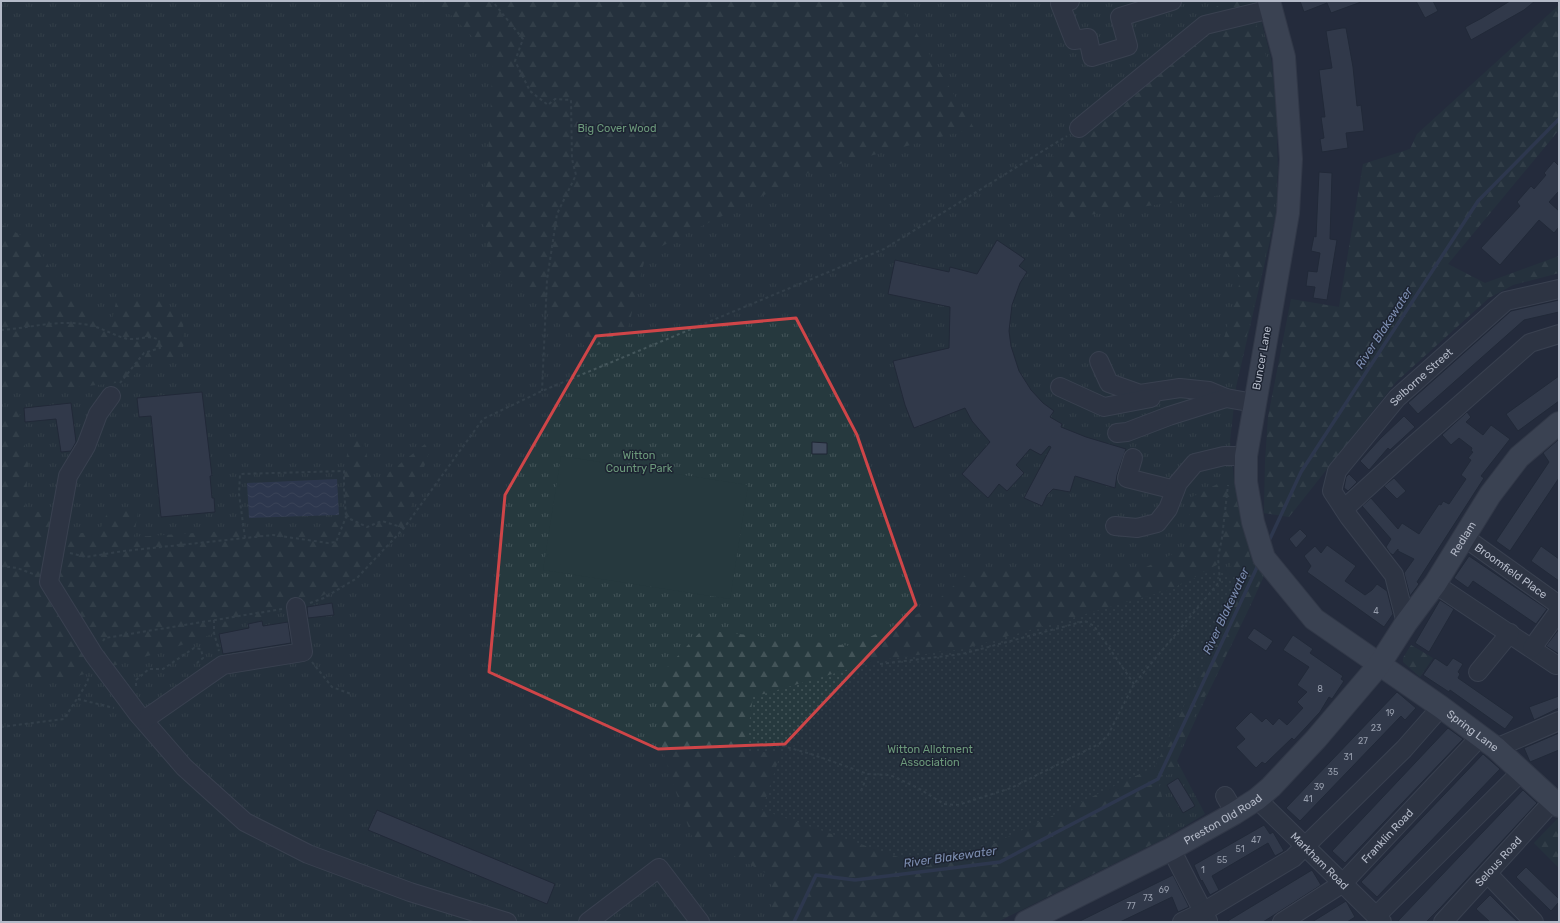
<svg xmlns="http://www.w3.org/2000/svg" width="1560" height="923" font-family="Rubik,sans-serif">
	<style>
		.grass { fill: url(#grass-tufts) }
		.forest { fill: url(#forest-firs) }
		.garden { fill: url(#garden-dots) }
		.pitch { fill: #26393e }
		.water { fill: url(#water-waves) }
		.lines { fill: none; stroke-linecap: round; stroke-linejoin: round }
		.stream { stroke: #394664; stroke-width: 3.5 }
		.building { fill: #404a5c; stroke: #1f2634 }
		.minor-casing { stroke: #535a68; stroke-width: 20 }
		.major-casing { stroke: #414856; stroke-width: 24 }
		.path { stroke: #44565b; stroke-width: 2; stroke-dasharray: 3 3; stroke-linecap: butt }
		.minor { stroke: #383f4d; stroke-width: 18 }
		.major { stroke: #565d6d; stroke-width: 22 }
		.marked { fill: none; stroke: #cf4548; stroke-width: 3; stroke-linejoin: round }
		.labels { text-anchor: middle; dominant-baseline: central; stroke-width: 3; stroke-linejoin: round; paint-order: stroke }
		.number-label { font-size: 9px; fill: #979ead }
		.park-label { font-size: 11px; fill: #6c997b; stroke: #1d2432 }
		.street-label { font-size: 11px; fill: #b4bac8; stroke: #1d2432 }
		.water-label { font-size: 12px; font-style: italic; fill: #7c8db0; stroke: #1d2432 }
	</style>
	<defs>
		<pattern id="grass-tufts" width="24" height="20" patternUnits="userSpaceOnUse"><rect width="24" height="20" fill="#26393e"/><path d="M3 7l-1-3M5 7V3M7 7l1-3M15 17l-1-3M17 17v-4M19 17l1-3" fill="none" stroke="#435458"/></pattern>
		<pattern id="forest-firs" width="22" height="20" patternUnits="userSpaceOnUse"><rect width="22" height="20" fill="#26393e"/><path d="M5 1l3.5 6h-7zM16 11l3.5 6h-7z" fill="#435458"/></pattern>
		<pattern id="garden-dots" width="8" height="8" patternUnits="userSpaceOnUse"><rect width="8" height="8" fill="#26393e"/><path d="M2 2h.1M6 6h.1" fill="none" stroke="#435458" stroke-width="1.8" stroke-linecap="round"/></pattern>
		<pattern id="water-waves" width="16" height="10" patternUnits="userSpaceOnUse"><rect width="16" height="10" fill="#394664"/><path d="M0 5q4-4 8 0t8 0" fill="none" stroke="#535f79"/></pattern>
	</defs>
	<rect width="100%" height="100%" fill="#242c3d"/>
	<path class="grass" d="M1,1H1256L1271,58L1277,107V210L1236,387L1230,441L1234,480L1252,559L1264,576C1236,638 1204,698 1177,761L1205,814L1165,838L997,922H1Z"/>
	<path class="forest" d="M420,1H897L974,128L810,172L646,254L626,337L587,348L489,262L482,211L489,141L493,58L451,15Z
		M1220,1H1249L1275,86L1278,172L1271,230L1237,378L1217,363L1241,278L1219,252L1221,195L1068,218L1034,168L1084,138L1145,87L1134,69L1220,4Z
		M1559,5V130L1448,264L1485,283L1559,256V273L1513,285L1489,298L1396,382L1289,517L1264,513L1265,462L1268,417L1291,299L1339,307L1363,164L1410,149L1417,134Z
		M1,224L36,244L52,272L84,308L111,325L116,302L158,297L183,320L184,344L180,356L151,362L125,382L59,389H1Z
		M1,410L19,411L28,464L25,513L70,509L63,534L99,532L109,509L138,511L134,537L255,529L317,531L346,516L344,471L350,439L363,437L373,485L434,437L404,528L357,578L304,605L248,621L165,651L60,681L1,679Z
		M1231,477L1251,561L1263,577L1220,668L1191,722L1174,763L1178,772L1160,777L1155,767L1205,662L1235,592L1230,558L1169,590L964,649L880,660L781,752L995,843L1154,767L1158,779L1169,828L1165,838L997,922H771V876L718,847L696,848L672,781L658,733L660,675L702,630L851,646L928,609L972,569L1053,570L1136,572L1189,546L1190,498Z
		M1411,645L1433,658L1420,677L1403,662V658Z
		M1559,817V868L1534,843Z"/>
	<path class="garden" d="M1213,570L1244,580L1154,767L995,843L951,856L907,860L762,810L781,752H745L753,697L880,660L964,649L1169,590Z"/>
	<path class="pitch" d="M561,456L748,485L730,599L543,570Z"/>
	<path class="water" d="M337,479L339,515L249,518L247,483Z"/>
	<g class="lines">
		<path class="stream" d="M1268,543L1301,472L1478,201L1559,119
			M794,922L816,875L855,880L1000,862L1158,779L1259,563"/>
	</g>
	<path class="building" d="M1300,1H1360L1361,2L1331,13L1327,3L1304,12Z
		M1416,1H1433L1438,11L1425,18Z
		M1510,1H1535L1524,10L1471,40L1465,27L1482,18Z
		M1342,28H1346L1353,67L1357,106L1361,105L1364,131L1346,133L1348,148L1322,152L1320,139L1324,138L1321,117H1325L1319,70L1332,68L1326,31Z
		M1554,161L1559,166V191L1549,202L1559,211V227L1554,233L1539,220L1500,265L1481,248L1520,206L1517,202L1531,186L1534,189L1546,175L1544,173Z
		M1319,172L1332,173L1330,239L1337,240L1327,300L1313,298L1315,287L1306,286L1308,271L1317,272L1320,253L1311,251L1314,236L1316,237Z
		M997,240L1025,259L1019,266L1027,272L1020,283L1012,305L1009,331L1011,346L1019,371L1031,390L1043,403L1054,411L1050,417L1062,424L1061,427L1086,437L1126,449L1117,475L1115,488L1075,476L1070,492L1053,489L1047,495L1042,506L1024,498L1051,447L1049,446L1041,455L1030,449L1016,465L1024,473L1007,491L999,484L988,498L962,474L990,442L972,421L965,408L914,428L905,405L893,361L949,348L950,307L888,294L895,260L949,272L950,267L977,274Z
		M1559,300V312L1524,320L1418,414L1408,403L1511,311Z
		M1559,376V401L1518,431L1506,414Z
		M202,392L212,476H210L212,498H214L215,512L161,517L151,416L139,417L137,398Z
		M71,403L76,442L71,451L61,452L56,419L25,422L24,408Z
		M1467,412L1471,417L1466,422L1483,435L1491,425L1510,439L1481,476L1484,478L1417,582L1419,584L1410,596L1404,573L1414,559L1398,551V549L1393,555L1390,553L1386,547L1391,539L1362,506L1371,498L1398,529L1402,523L1419,534L1439,504L1441,505L1443,501L1449,504L1466,479L1461,475L1471,460L1468,458L1473,452L1471,451L1472,448L1459,438L1451,445L1442,435Z
		M1404,416L1415,427L1390,450L1388,448L1369,470L1360,461L1380,439Z
		M1559,439V478L1510,551L1496,541L1549,462L1543,453Z
		M812,442L827,443V454H812Z
		M1349,474L1357,482L1348,491L1344,488L1346,477Z
		M1394,478L1406,491L1397,499L1384,486Z
		M1300,529L1307,536L1296,548L1289,539Z
		M1327,545L1356,566L1345,581L1365,595L1372,590L1377,584L1387,591L1393,614L1384,627L1307,572L1311,566L1304,556L1315,546L1321,553Z
		M1541,546L1559,559V581L1531,561Z
		M1469,556L1547,609L1536,624L1473,581L1468,588L1454,578Z
		M1440,600L1454,609L1429,652L1415,643Z
		M332,603L334,615L308,618L307,607Z
		M262,621L263,626L288,622L291,643L223,654L219,634L249,628L248,624Z
		M1254,628L1273,641L1266,651L1247,638Z
		M1559,629V654L1546,646Z
		M1293,635L1313,649L1310,653L1343,676L1341,679L1344,681L1332,699L1329,697L1320,712L1294,740L1292,738L1265,764L1262,762L1256,768L1236,747L1245,739L1235,728L1251,712L1262,722L1266,718L1273,725L1279,718L1287,725L1303,708L1297,702L1307,692L1297,685L1309,667L1283,650Z
		M1435,658L1447,666L1453,658L1463,664L1458,672L1460,674L1458,678L1514,717L1505,729L1450,690L1449,692L1423,675Z
		M1397,692L1416,708L1405,720L1401,716L1300,821L1286,808Z
		M1559,696V708L1534,720L1529,707Z
		M1448,728L1463,739L1345,863L1332,851Z
		M1559,733V750L1530,762L1524,748Z
		M1483,754L1500,769L1377,897L1361,882Z
		M1178,778L1195,806L1183,813L1167,785Z
		M1523,790L1537,803L1441,907L1426,922H1397Z
		M377,810L555,884L547,904L368,830Z
		M1264,825L1270,834L1273,832L1284,851L1275,856L1268,843L1212,876L1219,890L1210,895L1202,880L1201,881L1194,865Z
		M1526,867L1559,899V902L1551,911L1516,877Z
		M1312,870L1321,885L1274,915L1263,922H1226Z
		M1173,875L1189,907L1178,912L1172,897L1120,922H1078Z
		M1490,895L1504,909L1518,922H1490L1476,909Z
		M1346,901L1355,917L1347,922H1312Z"/>
	<g class="lines">
		<defs>
			<g id="minor">
				<path d="M1070,1L1060,4L1074,40L1088,38L1092,57L1128,46L1120,17L1172,1"/>
				<path d="M1079,128L1205,25L1271,9"/>
				<path d="M1099,361L1109,383L1140,394L1180,388L1209,391L1226,398L1254,403"/>
				<path d="M1060,387L1104,407L1151,398"/>
				<path d="M111,396L98,414L86,446L68,476L49,582L94,655L138,714L184,767L245,822L308,854L410,892L507,922"/>
				<path d="M1117,433L1127,432L1169,416L1226,398"/>
				<path d="M1133,458L1127,478L1175,490"/>
				<path d="M1344,509L1414,445L1530,343L1559,334"/>
				<path d="M1115,526L1137,528L1157,523L1168,509L1178,483L1195,463L1224,456H1246"/>
				<path id="s1" d="M1464,537L1559,605"/>
				<path d="M1435,584L1556,665"/>
				<path id="s2" d="M1406,623L1394,575L1349,517L1332,491L1337,471L1397,398L1506,301L1559,289"/>
				<path d="M1532,648L1559,611"/>
				<path d="M1478,672L1510,633"/>
				<path d="M144,720L223,665L303,652L296,607"/>
				<path d="M1496,748L1559,721"/>
				<path d="M1225,796L1235,813"/>
				<path id="s3" d="M1257,799L1382,922"/>
				<path d="M1171,849L1208,921"/>
				<path d="M1488,874L1534,922"/>
				<path d="M1376,916L1522,771"/>
				<path d="M588,922L659,868L700,922"/>
				<path d="M1182,922L1203,912L1293,858L1404,749L1441,707"/>
				<path id="s4" d="M1282,922L1343,883L1480,737"/>
				<path id="s5" d="M1443,922L1554,800"/>
			</g>
			<g id="major">
				<path id="s6" d="M1269,1L1284,57L1291,159L1288,213L1246,456V482L1253,522L1264,558L1314,619L1441,707L1496,748L1559,806"/>
				<path id="s7" d="M1026,922L1171,849L1235,813L1257,799L1271,787L1316,739L1379,665L1406,623L1435,584L1490,495L1519,457L1559,423"/>
			</g>
		</defs>
		<use href="#minor" class="minor-casing"/>
		<use href="#major" class="major-casing"/>
		<path class="path" d="M490,1L493,2L523,39L515,61L530,91L548,105L555,99L571,100L572,159L576,175L557,214L547,280L542,391
			M1,330C30,328 59,319 89,325C103,328 116,337 129,339C140,340 149,334 159,340L160,348L144,353L120,383
			M245,538L239,494L240,474L344,471V489L346,517
			M70,553L86,557L124,551L273,535L328,543L336,542L346,517L367,527L382,521L404,528
			M1,566L17,568L36,575
			M310,603L324,598L357,578L404,528L483,419L542,391L884,249L1067,136
			M214,620V633L219,651
			M103,641L105,638L282,609
			M312,662L332,687L351,694
			M880,664L962,654L1085,621L1094,626L1134,684
			M136,686V680L149,669H163L194,648L201,649L203,658L197,663
			M78,699L114,708
			M1,727L64,719L87,683L89,675
			M752,745L783,746L811,754L868,774L890,775L918,788L944,804L958,805L1011,788L1099,744L1108,735L1134,684L1220,581L1218,558L1222,538L1228,485
			M861,791L868,774"/>
		<use href="#minor" class="minor"/>
		<use href="#major" class="major"/>
	</g>
	<path d="M0 0H1560V923H0ZM796,318L857,435L916,605L785,744L658,749L489,672L505,495L596,336Z" fill="#242c3d" fill-opacity=".55" fill-rule="evenodd"/>
	<path class="marked" d="M796,318L857,435L916,605L785,744L658,749L489,672L505,495L596,336Z"/>
	<g class="labels">
		<g class="number-label">
			<text x="1376" y="611">4</text>
			<text x="1320" y="689">8</text>
			<text x="1390" y="713">19</text>
			<text x="1376" y="728">23</text>
			<text x="1363" y="741">27</text>
			<text x="1348" y="757">31</text>
			<text x="1333" y="772">35</text>
			<text x="1319" y="787">39</text>
			<text x="1308" y="799">41</text>
			<text x="1256" y="840">47</text>
			<text x="1240" y="849">51</text>
			<text x="1222" y="860">55</text>
			<text x="1203" y="870">1</text>
			<text x="1164" y="890">69</text>
			<text x="1148" y="898">73</text>
			<text x="1131" y="906">77</text>
		</g>
		<g class="park-label">
			<text x="617" y="128">Big Cover Wood</text>
			<text x="639" y="455">Witton<tspan x="639" dy="13">Country Park</tspan></text>
			<text x="930" y="749">Witton Allotment<tspan x="930" dy="13">Association</tspan></text>
		</g>
		<g class="street-label">
			<text transform="translate(1262 358) rotate(-80)">Buncer Lane</text>
			<text stroke="none"><textPath href="#s2" startOffset="301">Selborne Street</textPath></text>
			<text stroke="none"><textPath href="#s7" startOffset="595">Redlam</textPath></text>
			<text stroke="none"><textPath href="#s1" startOffset="58">Broomfield Place</textPath></text>
			<text stroke="none"><textPath href="#s6" startOffset="838">Spring Lane</textPath></text>
			<text stroke="none"><textPath href="#s7" startOffset="222">Preston Old Road</textPath></text>
			<text stroke="none"><textPath href="#s4" startOffset="137">Franklin Road</textPath></text>
			<text stroke="none"><textPath href="#s3" startOffset="88">Markham Road</textPath></text>
			<text stroke="none"><textPath href="#s5" startOffset="82">Selous Road</textPath></text>
		</g>
		<g class="water-label">
			<text transform="translate(1384 328) rotate(-57)">River Blakewater</text>
			<text transform="translate(1226 611) rotate(-65)">River Blakewater</text>
			<text transform="translate(950 857) rotate(-8)">River Blakewater</text>
		</g>
	</g>
	<rect width="1560" height="923" fill="none" stroke="#b4bac8" stroke-width="4"/>
</svg>
